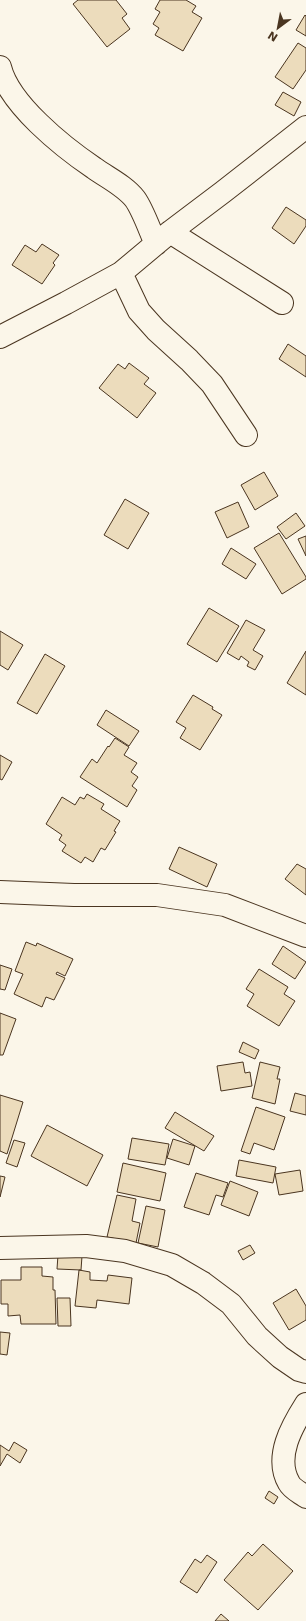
<svg xmlns="http://www.w3.org/2000/svg" width="306" height="1621" font-family="'DejaVu Sans',sans-serif">
	<style>
		.building { fill: #ecdcbc; stroke: #4a3520 }
		.lines { fill: none; stroke-linecap: round; stroke-linejoin: round }
		.minor-casing { stroke: #4a3520; stroke-width: 24 }
		.minor { stroke: #fbf6e9; stroke-width: 22 }
	</style>
	<rect width="100%" height="100%" fill="#fbf6e9"/>
	<path class="building" d="M78,0H116L127,14L122,18L130,29L107,47L73,4Z
		M160,0H186L196,6L192,12L202,18L183,51L155,35L159,28L153,24L160,12L155,9Z
		M305,15L306,16V36L296,30Z
		M298,43L306,48V70L293,89L275,77Z
		M283,92L301,102L294,116L275,105Z
		M286,207L306,220V226L294,244L272,228Z
		M42,244L59,255L53,263L55,265L42,284L12,265L25,245L36,252Z
		M288,344L306,356V377L279,359Z
		M129,363L149,378L144,384L156,393L137,418L99,388L118,364L125,369Z
		M264,472L278,496L255,510L241,485Z
		M125,499L149,513L128,549L104,535Z
		M238,502L249,527L227,538L215,512Z
		M296,513L305,526L286,539L277,527Z
		M279,533L306,577V579L282,594L254,548Z
		M306,536V556L298,539Z
		M231,548L256,564L246,579L222,564Z
		M209,608L239,626L217,662L187,644Z
		M246,620L265,630L253,650L263,656L255,670L247,666L249,662L241,656L239,660L227,653Z
		M0,631L23,645L8,670L0,665Z
		M306,651V695L287,683Z
		M45,654L65,666L37,714L17,703Z
		M193,695L213,707L212,709L222,715L200,750L180,738L186,728L176,722Z
		M106,710L139,731L129,746L97,725Z
		M115,738L129,747L124,755L137,763L131,772L138,777L132,786L137,790L127,807L80,777L92,759L97,763L108,746L109,747Z
		M0,755L12,762L2,780L0,779Z
		M87,794L104,804L101,809L120,821L114,831L116,832L105,850L101,848L93,862L85,857L81,863L62,851L66,845L59,840L62,835L46,824L62,797L75,805L80,797L84,799Z
		M179,847L217,864L207,887L169,869Z
		M297,864L306,869V895L285,879Z
		M26,942L36,946L37,943L73,959L65,976L57,972L56,974L65,978L54,1000L46,997L42,1007L14,994L23,974L15,971Z
		M283,946L306,962L295,979L272,964Z
		M0,965L12,969L5,990L0,989Z
		M259,969L288,987L284,994L295,1001L279,1026L247,1006L254,994L246,989Z
		M0,1013L16,1019L3,1055H0Z
		M243,1042L259,1050L255,1059L239,1052Z
		M243,1062L245,1073L250,1072L252,1086L221,1091L217,1066Z
		M260,1062L280,1067L277,1079H280L275,1104L252,1098Z
		M295,1093L306,1096V1115L290,1111Z
		M0,1095L23,1102L7,1154L0,1151Z
		M256,1107L285,1117L274,1150L254,1143L250,1154L241,1151Z
		M175,1112L214,1136L204,1151L165,1128Z
		M47,1125L103,1155L87,1186L31,1156Z
		M132,1138L169,1144L165,1165L128,1159Z
		M173,1139L195,1146L189,1165L167,1158Z
		M14,1140L25,1143L17,1167L6,1163Z
		M239,1160L276,1167L273,1183L236,1176Z
		M123,1163L166,1173L160,1201L117,1192Z
		M300,1170L303,1191L279,1195L275,1174Z
		M196,1173L228,1183L223,1197L216,1195L209,1215L184,1207Z
		M0,1176L5,1177L0,1197Z
		M230,1181L258,1192L249,1216L221,1205Z
		M117,1195L136,1199L132,1221L140,1223L136,1243L107,1237Z
		M146,1206L165,1210L158,1247L138,1243Z
		M250,1245L255,1253L243,1260L238,1251Z
		M58,1255L82,1256L81,1270L57,1269Z
		M21,1267H42V1276L53,1277V1290H55L56,1324H21L20,1315L8,1316V1304H1V1280H21Z
		M79,1270L90,1272V1280L107,1281L108,1275L132,1278L129,1304L97,1300L96,1308L75,1306Z
		M296,1289L306,1306V1320L289,1330L273,1303Z
		M57,1298H70L71,1326H58Z
		M0,1332L10,1333L7,1355L0,1354Z
		M14,1442L27,1450L20,1463L7,1454L0,1466V1445L9,1451Z
		M269,1491L278,1497L274,1504L265,1498Z
		M263,1544L293,1571L258,1610L224,1580L248,1552L252,1556Z
		M207,1555L217,1562L197,1593L180,1582L195,1559L201,1563Z
		M221,1614L229,1621H215Z"/>
	<g class="lines">
		<defs>
			<path id="minor" d="M0,67C9,104 63,147 94,168C108,178 125,186 135,199C143,210 150,231 156,244
				M170,232L282,303
				M121,273L139,311L156,330L189,360L212,384L246,435
				M0,337L66,303L121,273L170,232L223,192L306,127
				M0,892L74,895H157L225,905L306,936
				M0,1248L86,1246L125,1251L172,1265L203,1283L231,1304L257,1336L280,1357L299,1370L306,1372
				M306,1404C292,1426 274,1457 289,1483C292,1489 301,1493 306,1497"/>
		</defs>
		<use href="#minor" class="minor-casing"/>
		<use href="#minor" class="minor"/>
	</g>
	<g transform="translate(278 28) rotate(212)" stroke="#fbf6e9" stroke-width="3" paint-order="stroke">
	<path d="M0-3L7 15L0 10L-7 15Z" fill="#4a3520"/>
	<text y="-6" font-size="11" font-weight="bold" text-anchor="middle" fill="#4a3520">N</text>
	</g>
</svg>
